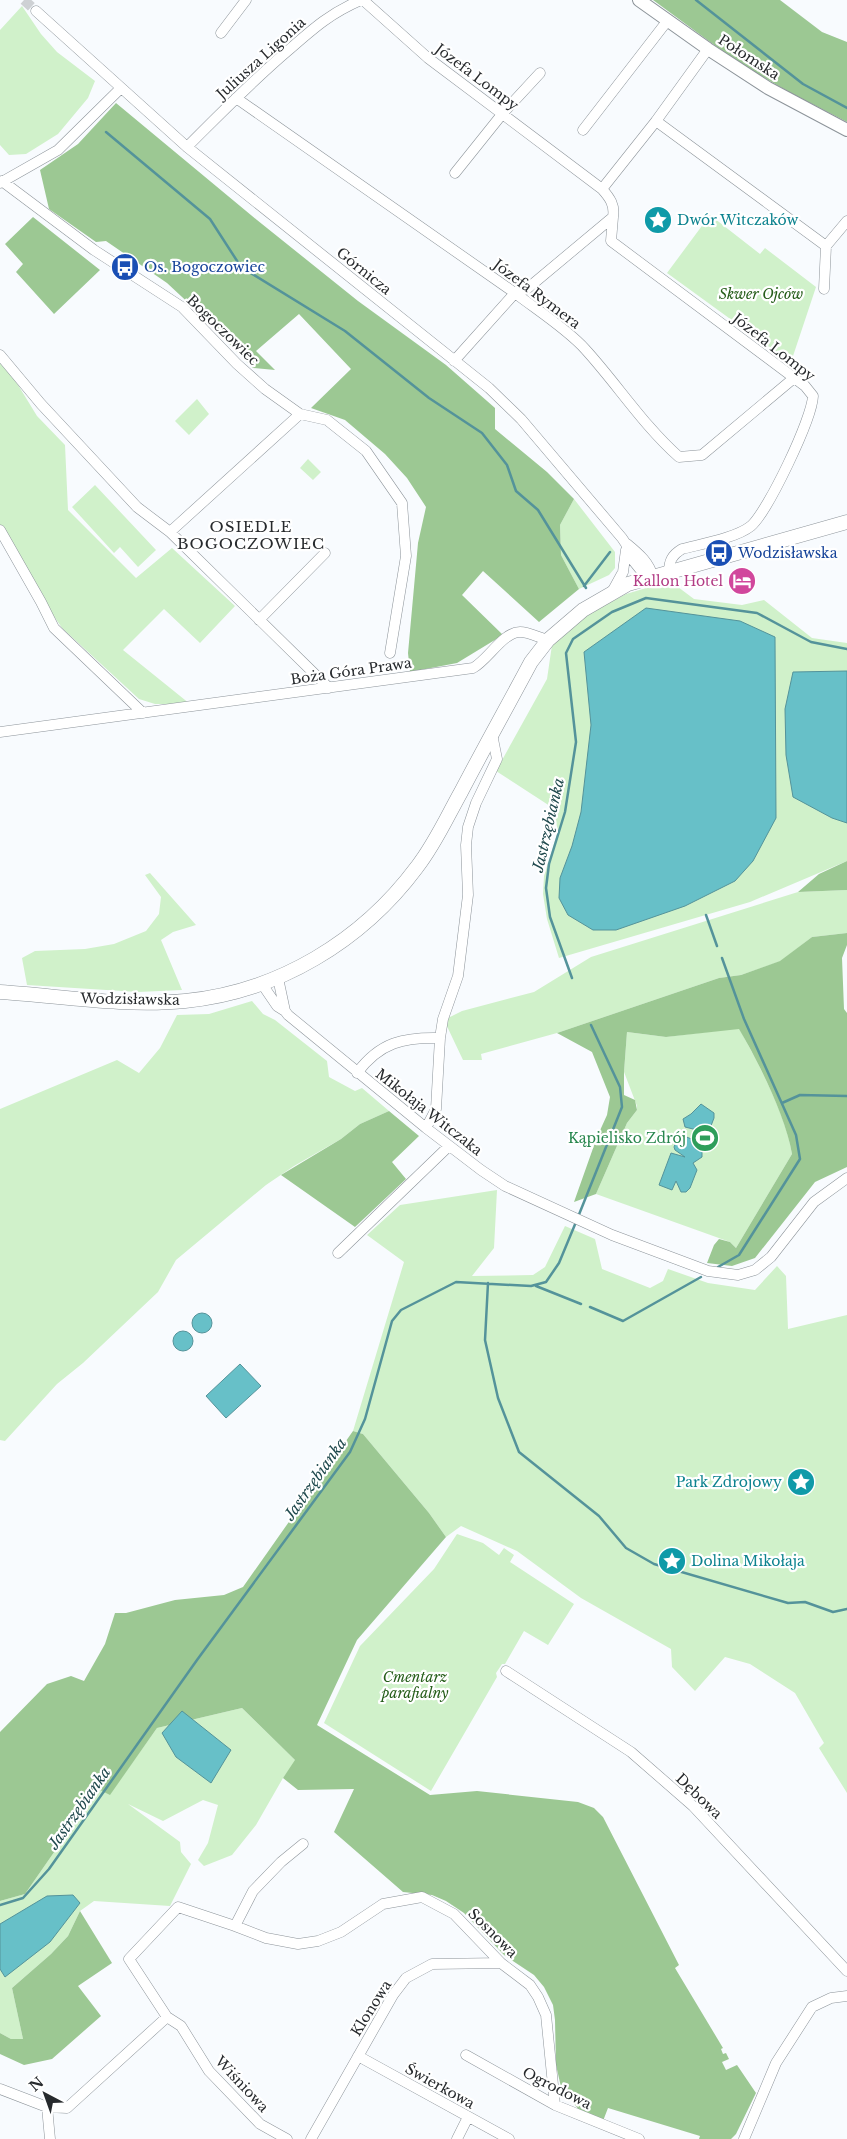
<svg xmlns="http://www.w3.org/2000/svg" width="847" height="2139" font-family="'Libre Baskerville',serif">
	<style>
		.green { fill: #d0f1ca }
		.forest { fill: #9cc893 }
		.water { fill: #67c0c8; stroke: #54939a }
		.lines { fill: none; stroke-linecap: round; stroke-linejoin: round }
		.stream { stroke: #54939a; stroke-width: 2.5 }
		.minor-tunnel { stroke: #ced1d4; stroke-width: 10; stroke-dasharray: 10 5; stroke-linecap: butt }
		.minor-casing { stroke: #8d949a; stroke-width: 11 }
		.tertiary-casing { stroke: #8d949a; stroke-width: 14 }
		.secondary-casing { stroke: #8d949a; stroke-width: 15 }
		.minor { stroke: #fff; stroke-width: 10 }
		.tertiary { stroke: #fff; stroke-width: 12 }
		.secondary { stroke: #fff; stroke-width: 14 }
		.labels { text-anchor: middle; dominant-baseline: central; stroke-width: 4.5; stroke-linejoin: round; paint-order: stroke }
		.street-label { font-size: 14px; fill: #272a2d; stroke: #fff }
		.culture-label { font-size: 14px; fill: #0d838f; stroke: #fff; text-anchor: start }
		.transit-label { font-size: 14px; fill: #164399; stroke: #fff; text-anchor: start }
		.park-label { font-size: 14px; font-style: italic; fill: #255d19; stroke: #fff }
		.hotel-label { font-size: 14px; fill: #b23c85; stroke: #fff; text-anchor: end }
		.leisure-label { font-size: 14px; fill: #27864d; stroke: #fff; text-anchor: end }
		.neighbourhood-label { font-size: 15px; letter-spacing: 1px; fill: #272a2d; stroke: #fff }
		.water-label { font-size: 15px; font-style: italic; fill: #214a4e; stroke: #fff }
	</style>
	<rect width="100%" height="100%" fill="#f8fbfe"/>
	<path class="green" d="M22,6L41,34L57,52L95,81L88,98L58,134L26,154L9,155L0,145V30Z
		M710,215L760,254L765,248L816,287L793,356L784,358L667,273Z
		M0,363L15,380L37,416L65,445L68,510L136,578L172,548L235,606L200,643L164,609L123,650L190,704H155L139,699L62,628L0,538Z
		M197,399L209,414L189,435L175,421Z
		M308,459L321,472L313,480L300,468Z
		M95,485L156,550L138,567L120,547L114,553L72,507Z
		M574,499L615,552V568L609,575L579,589L561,555L560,525Z
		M670,581L694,599L742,605L764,600L812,638L847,643V861L750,902L559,958L547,919L543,894L544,876L558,831L553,808L496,771L547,679L552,645L579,619L626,594Z
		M150,873L196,925L173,932L161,940L182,990L138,992L27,985L22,958L35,951L85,949L114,944L146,931L159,914L161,897L145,875Z
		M847,890V933L812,937L781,961L741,975L719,978L557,1033L481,1054L482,1060H463L444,1020L462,1011L534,992L591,957L798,892Z
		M252,1001L263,1014L275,1020L327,1061L329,1077L355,1091L362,1088L389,1111L360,1124L341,1139L294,1166L266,1185L176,1260L158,1292L83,1363L57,1384L5,1441L0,1440V1109L117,1060L139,1073L160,1048L177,1015L209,1014Z
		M739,1028C758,1063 786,1115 792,1154L736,1248L730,1242L596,1194L627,1123L637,1110V1106L624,1072L627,1032L666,1037Z
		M497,1190L494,1248L472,1276L533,1275L545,1267L565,1226L595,1239L602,1269L650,1288L663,1281L668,1269L708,1283L755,1290L777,1266L786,1276L788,1329L847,1315V1793L819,1748L824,1743L795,1693L750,1664L725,1657L695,1691L672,1667L671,1649L581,1598L517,1551L461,1526L446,1537L429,1513L363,1434L353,1431L404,1262L367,1235L400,1205Z
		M457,1534L483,1543L499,1555L504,1548L514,1555L510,1562L574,1604L548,1645L524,1631L505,1664H502L496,1673L497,1677L431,1791L324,1723L360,1646L434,1569Z
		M242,1708L296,1761L283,1778L256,1825L232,1855L204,1866L198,1860L208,1843L218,1805L203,1800L163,1821L128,1804L180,1842L181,1852L191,1864L170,1906L94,1901L80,1911L68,1936L51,1954L12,1988L23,2039H11L0,2033V1901L25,1894L98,1789L110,1794L157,1728Z"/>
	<path class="forest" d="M653,0H780L822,32L847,42V122L791,93L740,64Z
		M116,103L257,220L358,301L446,365L495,408V429L547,472L574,499L560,525L561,555L579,589L539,622L483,571L462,595L503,635L457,663L410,672L408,653L418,543L426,507L407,478L385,454L345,420L311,408L351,369L299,314L256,351L275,370L253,368L196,310L167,283L106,241L96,242L49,209L40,170L78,144Z
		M33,217L100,270L54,314L16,272L23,264L5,244Z
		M847,861V890L798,892L819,874Z
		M847,933V945L842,958L844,1009L847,1013V1167L815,1182L755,1258L732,1266L707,1263L714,1245L719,1239L730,1242L736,1248L792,1154C786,1117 758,1061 739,1029L666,1037L627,1032L624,1072V1095L635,1100L637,1110L627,1123L596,1194L574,1202L597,1137L607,1115L610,1097L592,1052L557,1033L719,978L741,975L780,961L812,937Z
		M389,1111L419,1136L392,1162L406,1179L355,1227L281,1175L341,1139L360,1124Z
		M353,1431L363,1434L429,1513L446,1537L357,1640L317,1725L430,1795L477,1791L578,1802L594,1808L603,1817L679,1965L675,1968L723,2048L721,2049L723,2054L726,2053L729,2059L722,2062L726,2070L737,2065L756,2093L736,2134L731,2139H699L700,2136L608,2108L603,2121L579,2110L561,2087L556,2065L555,2020L553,2005L544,1987L534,1975L504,1955L464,1913L446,1901L432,1895L403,1892L334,1832L354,1789L298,1790L283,1778L295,1760L242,1708L157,1728L110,1795L98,1789L25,1894L0,1901V1732L47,1684L71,1676L84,1681L105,1644L115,1613H126L175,1600L224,1595L243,1587Z
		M80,1911L112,1963L78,1986L101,2016L52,2059L24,2065L0,2054V2033L11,2039H23L12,1988L51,1954L68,1936Z"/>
	<path class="water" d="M646,608L740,621L775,637L776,818L753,861L735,881L685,906L616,930H593L568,915L559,898L560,878L572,846L581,812L591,725L584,652Z
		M847,671V823L832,818L793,797L786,755L785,709L793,672Z
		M701,1104L714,1113V1118L702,1149V1157L693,1163L697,1170L690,1188L686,1192H681L676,1181L672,1190L659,1185L671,1153L685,1157L675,1150L674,1147L679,1134L694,1140L697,1136V1130L685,1127L683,1119L691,1114Z
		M192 1323a10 10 0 1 1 20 0a10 10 0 1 1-20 0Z
		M173 1341a10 10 0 1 1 20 0a10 10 0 1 1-20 0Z
		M240,1364L261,1386L226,1418L206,1396Z
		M182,1711L231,1750L211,1783L176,1757L162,1733Z
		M73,1895L80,1903L50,1942L5,1977L0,1969V1924L47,1896Z"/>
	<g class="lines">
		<path class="stream" d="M696,0L803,84L847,108
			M106,132L210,219L241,267L345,331L429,398L482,433L507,465L516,491L538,510L586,588
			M584,586L610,552
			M706,915L717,946
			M572,978L550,917L546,888L549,864L565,812L576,742L566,653L573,639L612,612L646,598L757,613L811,642L847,649
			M782,1103L800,1095L847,1096
			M578,1217L622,1107L620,1087L591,1025
			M718,1267L739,1255L800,1159L796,1135L744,1019L722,958
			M488,1283L485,1340L498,1398L519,1452L599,1516L626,1548L654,1564L788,1603L805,1602L833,1612L847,1609
			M536,1286L581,1304
			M590,1307L623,1321L701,1277
			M0,1905L23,1898L49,1869L197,1660L350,1452L365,1419L392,1321L401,1310L456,1282L531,1286L546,1282L559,1263L576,1222"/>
		<path class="minor-tunnel" d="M24,0L36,11"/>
		<defs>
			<path id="minor" d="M363,0L428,58L602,189
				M36,11L187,147L489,388L521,419L622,538L626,544L631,558L647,578
				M221,33L246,0
				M236,98L515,293C537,310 567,329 585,349C617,384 643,425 679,457L702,455L794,378
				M656,121L826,246L824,289
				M583,130L668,20
				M187,147C221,113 254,79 291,48C315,27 331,13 361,0
				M455,173L503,113L540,73
				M2,181L94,250L182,307L237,364L265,389L300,414L327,420L366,451L402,503L406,556L390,653
				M0,183L58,150L121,88
				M613,217L611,241L805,386L813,396C812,419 768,511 751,526C736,538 701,544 682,549C672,555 669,561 669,572
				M826,246L847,221
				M0,355L41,404L137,507L170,532L329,688
				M454,361L515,293L528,288L613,217C615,205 610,198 602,189L656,121L708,49
				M0,530L41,602L54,628L143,713
				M170,532L300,414
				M627,544C639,554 649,562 653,577
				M612,592L623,572L626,550
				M259,620L325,553
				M0,732L473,668C488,660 503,632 520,632C529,632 540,638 548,640
				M278,978L285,1011
				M262,984L277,1006L285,1011L288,1015L426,1128L481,1170L505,1186L612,1235L708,1271L738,1275L755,1270L771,1257L814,1202L847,1178
				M357,1073C380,1042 404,1037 440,1038
				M426,1128L436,1109L440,1038L443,1019L458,976L468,895L466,845L468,827L476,803L497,759L492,734
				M338,1253L449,1146
				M506,1671L631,1752L693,1806L847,1971
				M303,1844L281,1862L253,1891L235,1926L266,1938L298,1944L318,1941L341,1932L383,1904L422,1897L454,1914L501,1963L530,1985L538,1997L546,2015L555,2105
				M235,1926L178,1907L129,1959L167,2017L181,2026L209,2071L260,2124L287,2139
				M466,2055L555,2105L639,2139
				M358,2056L509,2139
				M0,2089L47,2107L67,2108L167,2017
				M47,2107L50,2139
				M311,2139L393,1995L406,1978L432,1964L501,1963
				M457,2139L468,2117
				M744,2139L776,2063L812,2007L831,1998L847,1996"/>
			<path id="tertiary" d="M639,0L708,49L768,88L847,130"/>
			<path id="secondary" d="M0,992C61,996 124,1007 185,1001C278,992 362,941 417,867C435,844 447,817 461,792C484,748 508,705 531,662L548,640L583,610L628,584L847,522"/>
		</defs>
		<use href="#minor" class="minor-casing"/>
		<use href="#tertiary" class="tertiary-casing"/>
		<use href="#secondary" class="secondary-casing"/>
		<use href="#minor" class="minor"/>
		<use href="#tertiary" class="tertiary"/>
		<use href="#secondary" class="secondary"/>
	</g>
	<defs>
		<symbol id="sight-disc" viewBox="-11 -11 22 22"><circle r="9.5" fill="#0f9aa8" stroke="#fff"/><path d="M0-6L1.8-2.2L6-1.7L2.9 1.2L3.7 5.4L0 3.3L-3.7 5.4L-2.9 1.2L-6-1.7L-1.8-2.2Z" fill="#fff"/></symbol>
		<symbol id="bus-disc" viewBox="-11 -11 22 22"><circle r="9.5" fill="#1a4fb4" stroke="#fff"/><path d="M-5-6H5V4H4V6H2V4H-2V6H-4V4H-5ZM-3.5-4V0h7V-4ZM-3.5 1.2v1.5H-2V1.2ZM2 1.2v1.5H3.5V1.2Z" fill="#fff"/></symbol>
		<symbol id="hotel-disc" viewBox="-11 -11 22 22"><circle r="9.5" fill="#d1479c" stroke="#fff"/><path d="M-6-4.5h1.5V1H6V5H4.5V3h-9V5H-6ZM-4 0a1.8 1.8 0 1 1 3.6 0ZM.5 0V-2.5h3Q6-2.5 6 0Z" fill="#fff"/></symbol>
		<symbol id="stadium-disc" viewBox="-11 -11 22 22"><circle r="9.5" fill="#2e9e5b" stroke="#fff"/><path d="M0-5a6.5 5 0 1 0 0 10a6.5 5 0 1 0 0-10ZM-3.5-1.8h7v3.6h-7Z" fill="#fff"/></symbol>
	</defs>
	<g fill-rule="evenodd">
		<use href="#sight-disc" x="642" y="204" width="32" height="32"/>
		<use href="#bus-disc" x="109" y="251" width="32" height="32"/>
		<use href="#bus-disc" x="703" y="537" width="32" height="32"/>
		<use href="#hotel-disc" x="726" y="565" width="32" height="32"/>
		<use href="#stadium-disc" x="689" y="1122" width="32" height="32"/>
		<use href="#sight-disc" x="785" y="1466" width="32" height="32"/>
		<use href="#sight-disc" x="656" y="1545" width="32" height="32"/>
	</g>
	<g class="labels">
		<g class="street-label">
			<text transform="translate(749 57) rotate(33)">Połomska</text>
			<text transform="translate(261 58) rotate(-42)">Juliusza Ligonia</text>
			<text transform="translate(477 77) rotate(37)">Józefa Lompy</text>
			<text transform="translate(364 271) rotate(39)">Górnicza</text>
			<text transform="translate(537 294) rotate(37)">Józefa Rymera</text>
			<text transform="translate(223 330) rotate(44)">Bogoczowiec</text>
			<text transform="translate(774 347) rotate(38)">Józefa Lompy</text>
			<text transform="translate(351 671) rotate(-8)">Boża Góra Prawa</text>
			<text transform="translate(130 999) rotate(1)">Wodzisławska</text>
			<text transform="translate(429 1112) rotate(38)">Mikołaja Witczaka</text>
			<text transform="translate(699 1796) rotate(44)">Dębowa</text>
			<text transform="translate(493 1933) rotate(45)">Sosnowa</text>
			<text transform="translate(371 2008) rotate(-58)">Klonowa</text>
			<text transform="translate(242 2084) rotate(47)">Wiśniowa</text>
			<text transform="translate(440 2086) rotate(29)">Świerkowa</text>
			<text transform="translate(557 2088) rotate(27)">Ogrodowa</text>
		</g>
		<g class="culture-label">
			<text x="677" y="220">Dwór Witczaków</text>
			<text x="782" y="1482" text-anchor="end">Park Zdrojowy</text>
			<text x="691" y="1561">Dolina Mikołaja</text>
		</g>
		<g class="transit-label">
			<text x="144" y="267">Os. Bogoczowiec</text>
			<text x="738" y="553">Wodzisławska</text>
		</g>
		<g class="park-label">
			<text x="761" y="294">Skwer Ojców</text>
			<text x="415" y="1677">Cmentarz<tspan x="415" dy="16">parafialny</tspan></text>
		</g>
		<g class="hotel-label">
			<text x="723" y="581">Kallon Hotel</text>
		</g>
		<g class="leisure-label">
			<text x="686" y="1138">Kąpielisko Zdrój</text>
		</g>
		<g class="neighbourhood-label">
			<text x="251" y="526">OSIEDLE<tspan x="251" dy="17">BOGOCZOWIEC</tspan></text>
		</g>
		<g class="water-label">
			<text transform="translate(548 825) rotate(-77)">Jastrzębianka</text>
			<text transform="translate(315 1479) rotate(-55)">Jastrzębianka</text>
			<text transform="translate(79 1808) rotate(-55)">Jastrzębianka</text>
		</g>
	</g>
	<g transform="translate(45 2094) rotate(319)" stroke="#ffffff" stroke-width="4" paint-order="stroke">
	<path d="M0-4L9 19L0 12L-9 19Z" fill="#272a2d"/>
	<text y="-8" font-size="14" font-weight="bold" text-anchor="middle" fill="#272a2d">N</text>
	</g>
</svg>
